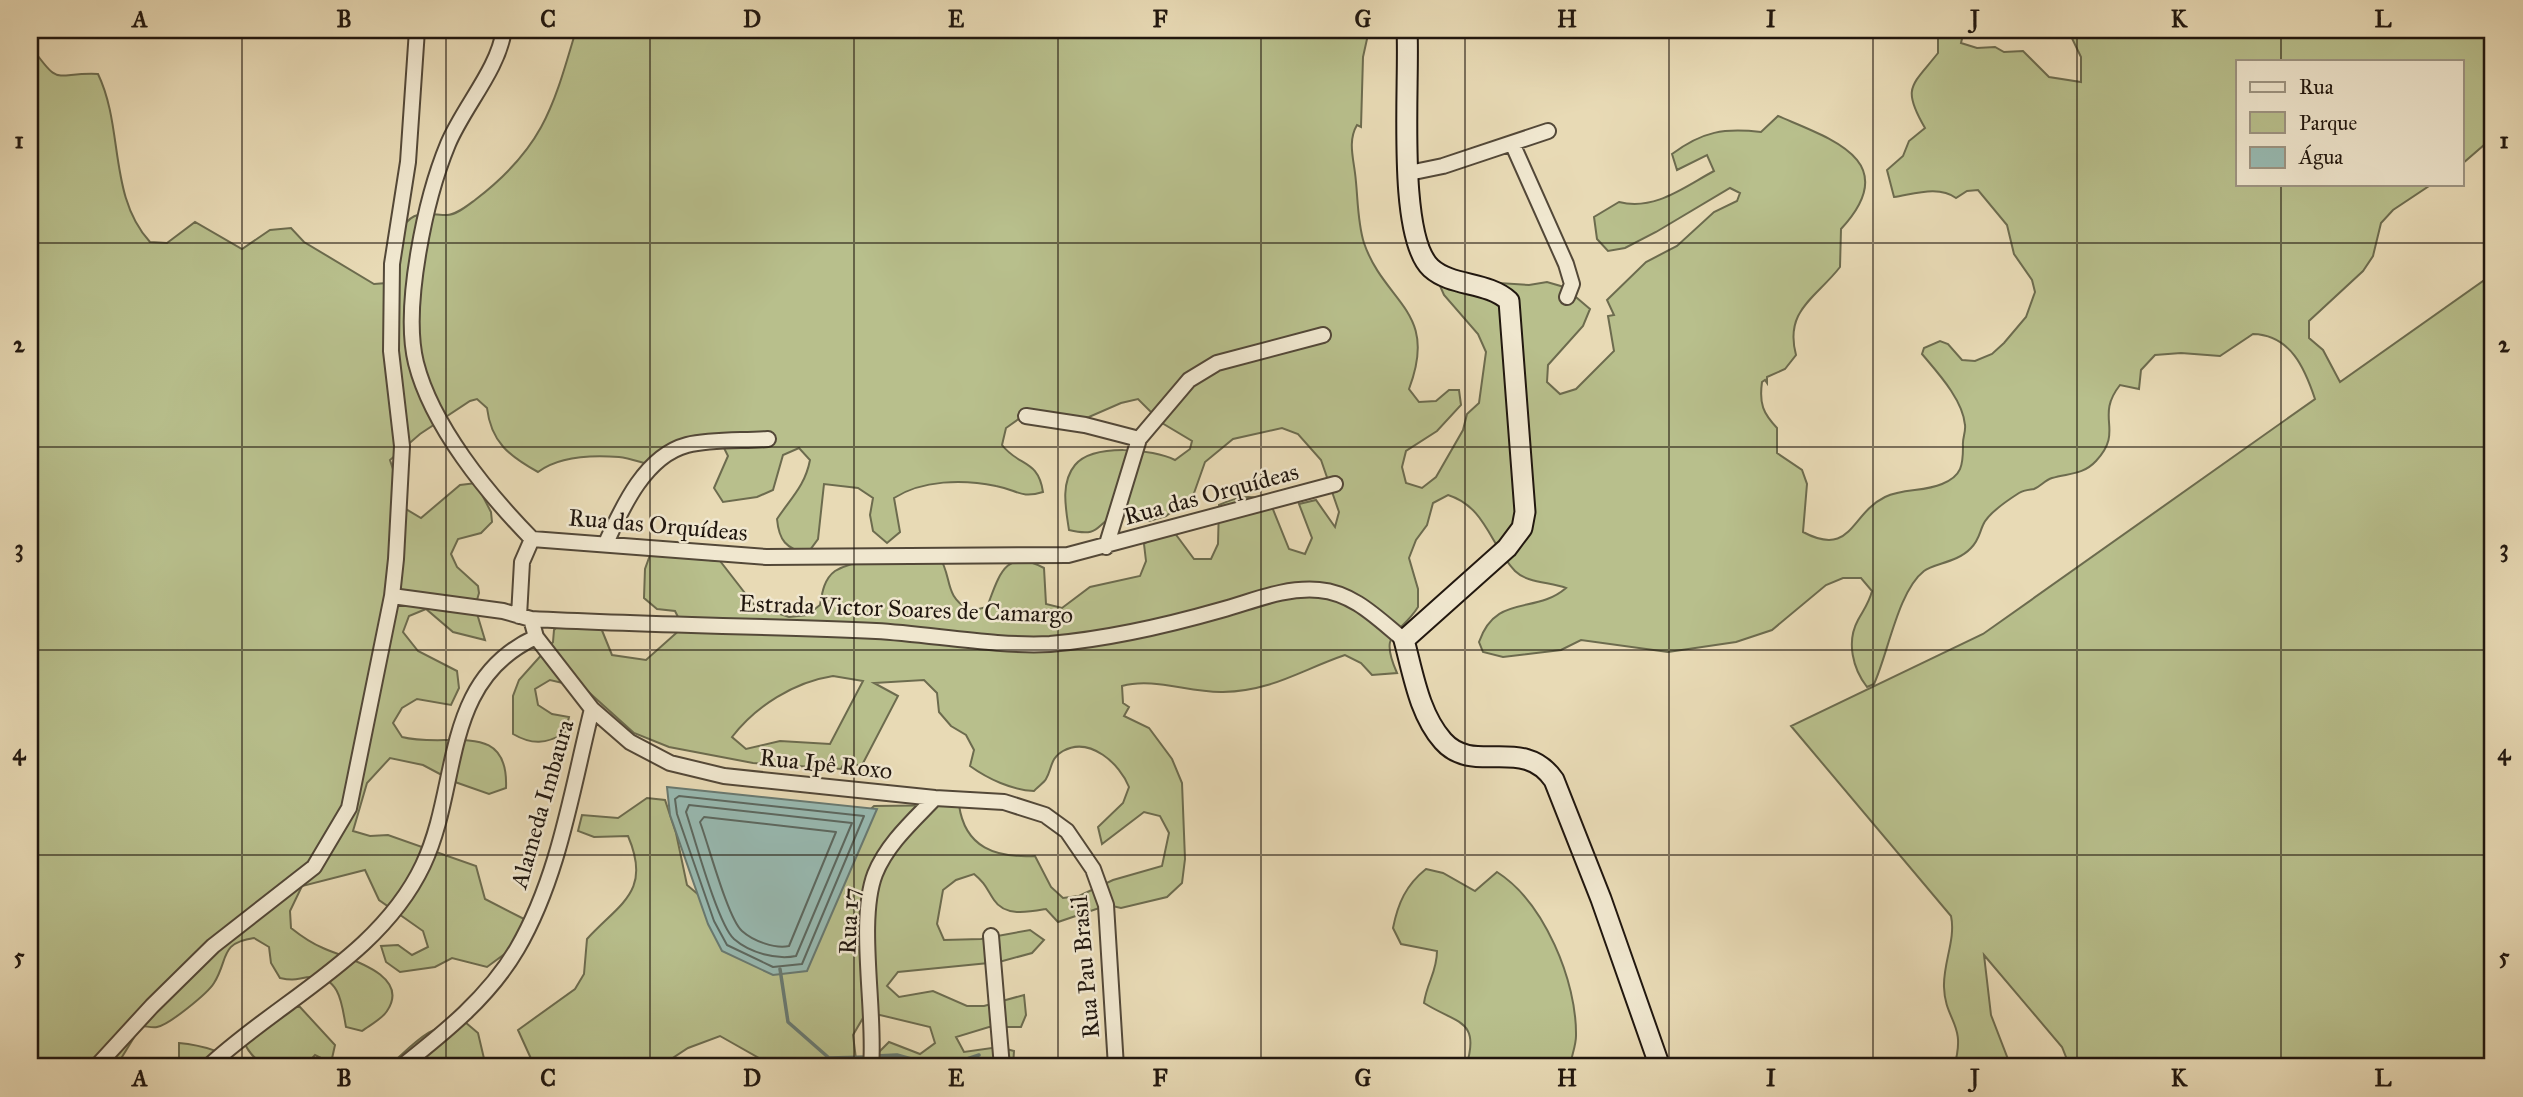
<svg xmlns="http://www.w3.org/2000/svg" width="2523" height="1097" font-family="'IM FELL Great Primer',serif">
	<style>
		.green { fill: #b8bf8c; stroke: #6c6b4e; stroke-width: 2; fill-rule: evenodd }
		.water { fill: #98bab2; stroke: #687971; stroke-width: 2 }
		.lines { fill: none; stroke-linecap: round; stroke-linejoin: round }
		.shore { stroke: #5c6860; stroke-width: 2 }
		.stream { stroke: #687971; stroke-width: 3.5 }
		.street-casing { stroke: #534838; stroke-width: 18 }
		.secondary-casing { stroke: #21170f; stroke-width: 23 }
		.street { stroke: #f0e7cf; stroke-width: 14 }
		.secondary { stroke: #f0e7cf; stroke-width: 19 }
		.grid { fill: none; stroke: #21170f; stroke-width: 2; stroke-opacity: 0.55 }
		.labels { text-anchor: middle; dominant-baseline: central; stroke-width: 5; stroke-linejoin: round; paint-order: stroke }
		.street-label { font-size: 24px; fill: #21170f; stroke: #f0e7cf }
		.neatline { fill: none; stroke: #21170f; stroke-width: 2.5 }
		.grid-label { font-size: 23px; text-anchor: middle; font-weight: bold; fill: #21170f }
	</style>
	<rect width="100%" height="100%" fill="#e8dab5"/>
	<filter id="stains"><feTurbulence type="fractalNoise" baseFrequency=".00286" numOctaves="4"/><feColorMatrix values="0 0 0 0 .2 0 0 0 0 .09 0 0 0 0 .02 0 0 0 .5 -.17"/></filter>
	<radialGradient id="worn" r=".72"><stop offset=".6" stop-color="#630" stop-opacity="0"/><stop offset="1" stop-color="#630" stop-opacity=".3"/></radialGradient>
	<path class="green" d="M576,30H1369L1363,57L1361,127L1357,125C1348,140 1353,157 1355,173C1358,195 1357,221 1364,243C1385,304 1439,310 1409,389L1419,402L1436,401L1449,390H1459L1461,405L1437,431L1406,451L1402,467L1406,483L1422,488L1436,477L1463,430L1467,414L1479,403L1486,352L1478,334L1444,295L1437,279L1529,285L1547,282L1564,287L1590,309L1583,326L1548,365L1547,382L1560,394L1576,389L1614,351L1608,316L1614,315L1607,300L1646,262L1677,246L1714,212L1737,201L1740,193L1730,188L1656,232L1625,248L1608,251L1597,239L1594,217L1619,202C1655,211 1684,187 1714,171L1707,155L1677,170L1672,154C1703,131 1724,128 1761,132L1778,116C1831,139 1904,161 1841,229L1840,267C1816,298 1784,310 1796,355L1785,369L1767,377V383L1765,380L1762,382C1759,404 1763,413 1777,428V453L1802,470L1807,484L1803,532C1852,558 1850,514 1885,497C1903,488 1924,492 1942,484C1962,476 1963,465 1963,446C1962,439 1966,432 1965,425C1963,400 1938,373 1922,354L1924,348L1940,341L1948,344L1962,360L1975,361L1992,354L2004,343L2026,317L2035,292L2032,280L2014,254L2007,225L1978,190L1967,191L1956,198C1939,185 1914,194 1894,197L1887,170L1903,156L1909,141L1925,128C1901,87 1912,86 1938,53V34L1942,30H1964L1961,43L1977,48L1995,47L2004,52L2023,51L2049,77L2081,82V57L2068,30H2493V144L2484,145L2462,164V61H2238V184H2432L2393,210L2381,223L2373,256L2363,271L2309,321V338L2323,350L2340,382L2493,274V1067H2070L2062,1047L1984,955L1991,1015L2011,1067H1954C1967,1023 1945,1022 1944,987C1943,963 1956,939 1951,916L1791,726L1983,634L2315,399C2305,369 2291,335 2253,334L2220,356L2181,353L2155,355L2141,370L2139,389L2120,385C2094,418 2125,430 2096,461C2083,475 2069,473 2052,478C2045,480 2041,486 2034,489C2028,490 2024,490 2019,493C2008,500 1988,513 1983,525C1979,534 1979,540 1971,548C1957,563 1934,563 1924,571C1898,591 1888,654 1874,684L1867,687C1853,669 1846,642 1858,620C1864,609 1869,603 1872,591L1861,578H1843L1826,585L1772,630L1736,642L1668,652L1581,640L1561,650L1503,657L1483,652L1479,642C1496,593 1535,615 1566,588C1550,582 1527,583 1515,571C1490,545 1486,507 1448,495L1433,503L1427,525L1416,540L1409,558L1418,589V607C1399,637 1378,630 1397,673L1372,675L1361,663L1345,655C1301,670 1272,691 1223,692C1189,693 1154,677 1122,686L1123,703L1129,707L1124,716L1149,728L1172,759L1182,783L1185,859L1182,883L1167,897L1121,908L1108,905L1058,922L1046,909C1029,912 1005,917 994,900C986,888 986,884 974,874L956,880L943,890L937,924L944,940L981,939L1030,930L1044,940L1032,953L999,962L898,972L887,986L899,997L933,991L967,1006H984L1024,995L1026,1015L1021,1027H989L956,1037L964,1052L999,1047L1014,1051L1013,1067H878L877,1054L889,1042L920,1054L935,1043L930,1027L880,1015L863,1018L853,1035L857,1067H775L720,1036L688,1048L659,1067H528L533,1063L518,1030L575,989L584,974L587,939C620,903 652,892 628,836L594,837L578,831L582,815L618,818L647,798L665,800L676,833L687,885L713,907L709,923L723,946L874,806L959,805C965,848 996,858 1035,856L1051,887L1063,898L1079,896L1113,880L1162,866L1169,833L1160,816L1144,812L1102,844L1098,827L1123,803L1129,787C1120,764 1090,736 1063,751C1050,758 1052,769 1046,779C1044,783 1037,787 1034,791C1012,790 988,779 970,766L974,750L966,735L951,726L939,712L937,693L924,680L874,683L898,696L861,767L846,759L841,769L753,763L669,747L634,733L584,688L550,680L535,689L538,705L552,714L569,717L565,733C546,744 532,745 513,734V696L519,680L553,642L554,630L566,618L599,623L612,655L646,660L683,627L675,611L657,609L644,598L645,569L650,555L720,561L755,606L789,617L807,615L820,605C822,593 824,579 835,571C859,556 910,557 938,554C954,579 942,594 970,611L987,607C999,576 1005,547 1044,568L1046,604L1062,608L1090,587L1140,576L1146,561L1144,544L1158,534L1174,532L1194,559H1211L1218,544L1219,505C1239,496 1251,494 1270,502L1289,549L1305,554L1312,538L1299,504L1316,500L1335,527L1339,512L1321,460L1298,434L1282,428L1233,439L1205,462L1193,496L1166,516L1149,521C1139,517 1127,512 1116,516C1094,523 1103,538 1069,530C1066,510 1060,483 1075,465C1094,443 1153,449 1175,460L1190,449L1192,441L1162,423L1138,399L1121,403L1089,417L1020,418L1006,428L1002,445C1019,467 1038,459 1043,492C1020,499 1018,490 996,486C963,479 922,480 894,498L900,532L887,543L873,531L870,515L873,498L858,488L824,484L818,539L807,554C786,548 779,541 777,519C791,498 805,486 810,460L799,448L783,455L773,490L757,497L723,502L714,488L728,456L720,440L701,437L656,466C644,464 631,458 619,457C593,455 559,456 538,472C509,456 491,442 487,408L477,399L470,401L420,434L390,460L406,509L421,518L460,485L476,483L491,512L492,522L481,533L458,539L451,554L457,567L478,586L479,593L475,607L485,640L453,632L426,609L409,616L403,632L418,651L457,671L459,688L451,705L417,699L402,708L393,723L402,737C447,749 509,718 506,788L489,794L455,782L423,765L390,758L367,783L353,831L370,836L388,835L476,866L485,899L530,922L514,947L487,967L452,958L435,967L400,972L386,962L381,946L398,945L412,955L428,947L423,931L379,900L365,870L302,886L290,911L291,928C301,936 311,943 323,948C345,958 412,974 387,1011C382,1019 370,1025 362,1031L346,1027C342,1007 341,977 313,977C298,977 298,982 280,978L271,963L269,947L254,938C219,943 229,959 214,983C208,993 169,1025 157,1027C152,1028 146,1026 141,1026L122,1057V1067H30V45C61,89 53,72 98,74C124,128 108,196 150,242L167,243L195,222L242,249L270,230L291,228L304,242L374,284L387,283C392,267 394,241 404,226C414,209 431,215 447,215C456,215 467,206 475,200C543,148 553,108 576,30ZM833,676L863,681L830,744L780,741L746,749L732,737C756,706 794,682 833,676Z
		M1426,869L1443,873L1475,891L1497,872C1544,902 1577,981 1576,1036C1576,1046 1571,1057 1570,1067H1466C1481,1019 1457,1024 1424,1003C1427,982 1437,972 1437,951L1401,944L1393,928C1398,903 1406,885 1426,869Z
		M282,1007H300L335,1045L331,1063L315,1055L304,1067C271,1067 255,1070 241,1036Z
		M465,1022L478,1033L486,1067H388C413,1045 430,1023 465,1022Z
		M179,1043C201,1045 227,1052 244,1067H183L179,1061Z"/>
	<path class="water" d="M667,787L877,809L807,971L773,975L722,951L708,924L670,815Z"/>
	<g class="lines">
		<path class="shore" d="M679,796L864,816L802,964L773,967L727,945L714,921L677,814L675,799Z
			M689,805L852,823L796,956C777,960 750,953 734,939C718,925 694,836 686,812Z
			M704,817L836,832L789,946C775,949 753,941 742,931C728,919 708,843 700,822Z"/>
		<path class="stream" d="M780,969L788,1022L829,1058L867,1057
			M875,1056L897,1055L940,1067
			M943,1067L979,1055"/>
		<defs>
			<path id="street" d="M504,30C498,70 464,106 448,144C426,197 402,306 416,363C432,426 487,493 532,539L766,557L1068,555L1335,484
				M1512,143L1566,264L1572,284L1567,297
				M1409,173L1443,166L1548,131
				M1026,416L1085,425L1139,439
				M606,543C622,508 645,456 687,445C712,439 742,441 768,439
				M1106,547L1139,439L1189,380L1217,363L1323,335
				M392,596L503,611L531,619C646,625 761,626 876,631C930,634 998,647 1050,644C1108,639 1165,626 1221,610C1254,601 1284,587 1319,590C1354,593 1378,619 1404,640
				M519,616L522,562L532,539
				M531,619L536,637L592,709L630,742L670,763L724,776L935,798L1004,802L1045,815L1067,831L1093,869L1106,905L1116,1067
				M991,936L1002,1067
				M96,1067L152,1006L213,946L314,867L349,808L392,596L396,559L402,446L391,351L392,264L408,162L417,30
				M208,1067C278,1001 380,956 423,865C461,785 440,681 536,637
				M401,1067C444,1033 489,997 517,949C559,877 572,789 592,709
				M871,1067C876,1013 857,921 875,874C887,844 913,821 935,798"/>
			<path id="secondary" d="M1407,30C1410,80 1396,236 1431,268C1452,287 1487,281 1509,301L1525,512L1522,528L1507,548L1404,640C1413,673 1419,714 1443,741C1474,776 1523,735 1554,780L1601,899L1660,1067"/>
		</defs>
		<use href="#street" class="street-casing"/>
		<use href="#secondary" class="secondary-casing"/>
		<use href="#street" class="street"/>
		<use href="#secondary" class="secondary"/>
	</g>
	<path class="grid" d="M242,30V1067M446,30V1067M650,30V1067M854,30V1067M1058,30V1067M1261,30V1067M1465,30V1067M1669,30V1067M1873,30V1067M2077,30V1067M2281,30V61M2281,184V1067M30,243H2493M30,447H2493M30,650H2493M30,855H2493"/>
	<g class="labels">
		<g class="street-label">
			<text transform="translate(1211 494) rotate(-15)">Rua das Orquídeas</text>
			<text transform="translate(658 525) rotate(5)">Rua das Orquídeas</text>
			<text transform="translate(906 609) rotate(2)">Estrada Victor Soares de Camargo</text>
			<text transform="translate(826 764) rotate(6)">Rua Ipê Roxo</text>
			<text transform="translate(542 804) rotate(-74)">Alameda Imbaura</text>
			<text transform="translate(849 921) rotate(-87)">Rua 17</text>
			<text transform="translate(1085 967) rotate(-95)">Rua Pau Brasil</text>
		</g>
	</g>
	<rect width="2523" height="1097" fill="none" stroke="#e8dab5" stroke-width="77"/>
	<rect x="2236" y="60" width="228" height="126" fill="#f0e7cf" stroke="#9d9482" stroke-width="2"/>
	<rect x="2250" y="82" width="35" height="10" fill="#f0e7cf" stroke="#9d9482" stroke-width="2"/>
	<text x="2299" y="94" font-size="21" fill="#21170f">Rua</text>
	<rect x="2250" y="112" width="35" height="21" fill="#b8bf8c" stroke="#9d9482" stroke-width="2"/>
	<text x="2299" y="130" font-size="21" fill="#21170f">Parque</text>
	<rect x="2250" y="147" width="35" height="21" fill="#98bab2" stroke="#9d9482" stroke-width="2"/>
	<text x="2299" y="164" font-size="21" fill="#21170f">Água</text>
	<rect x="38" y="38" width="2446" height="1020" class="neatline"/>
	<g class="grid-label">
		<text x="140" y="27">A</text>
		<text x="344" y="27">B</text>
		<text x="548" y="27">C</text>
		<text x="752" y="27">D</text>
		<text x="956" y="27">E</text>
		<text x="1160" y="27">F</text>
		<text x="1363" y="27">G</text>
		<text x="1567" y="27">H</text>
		<text x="1771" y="27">I</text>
		<text x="1975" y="27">J</text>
		<text x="2179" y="27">K</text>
		<text x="2383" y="27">L</text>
		<text x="19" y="148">1</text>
		<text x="2504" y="148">1</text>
		<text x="19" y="352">2</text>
		<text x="2504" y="352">2</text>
		<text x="19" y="556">3</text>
		<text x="2504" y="556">3</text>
		<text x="19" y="760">4</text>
		<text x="2504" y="760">4</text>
		<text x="19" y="964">5</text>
		<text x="2504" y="964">5</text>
		<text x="140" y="1086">A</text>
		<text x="344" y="1086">B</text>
		<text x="548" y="1086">C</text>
		<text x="752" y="1086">D</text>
		<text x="956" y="1086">E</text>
		<text x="1160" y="1086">F</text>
		<text x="1363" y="1086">G</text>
		<text x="1567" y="1086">H</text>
		<text x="1771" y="1086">I</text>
		<text x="1975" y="1086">J</text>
		<text x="2179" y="1086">K</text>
		<text x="2383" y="1086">L</text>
	</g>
	<rect width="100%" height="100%" filter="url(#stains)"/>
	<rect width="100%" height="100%" fill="url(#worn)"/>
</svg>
